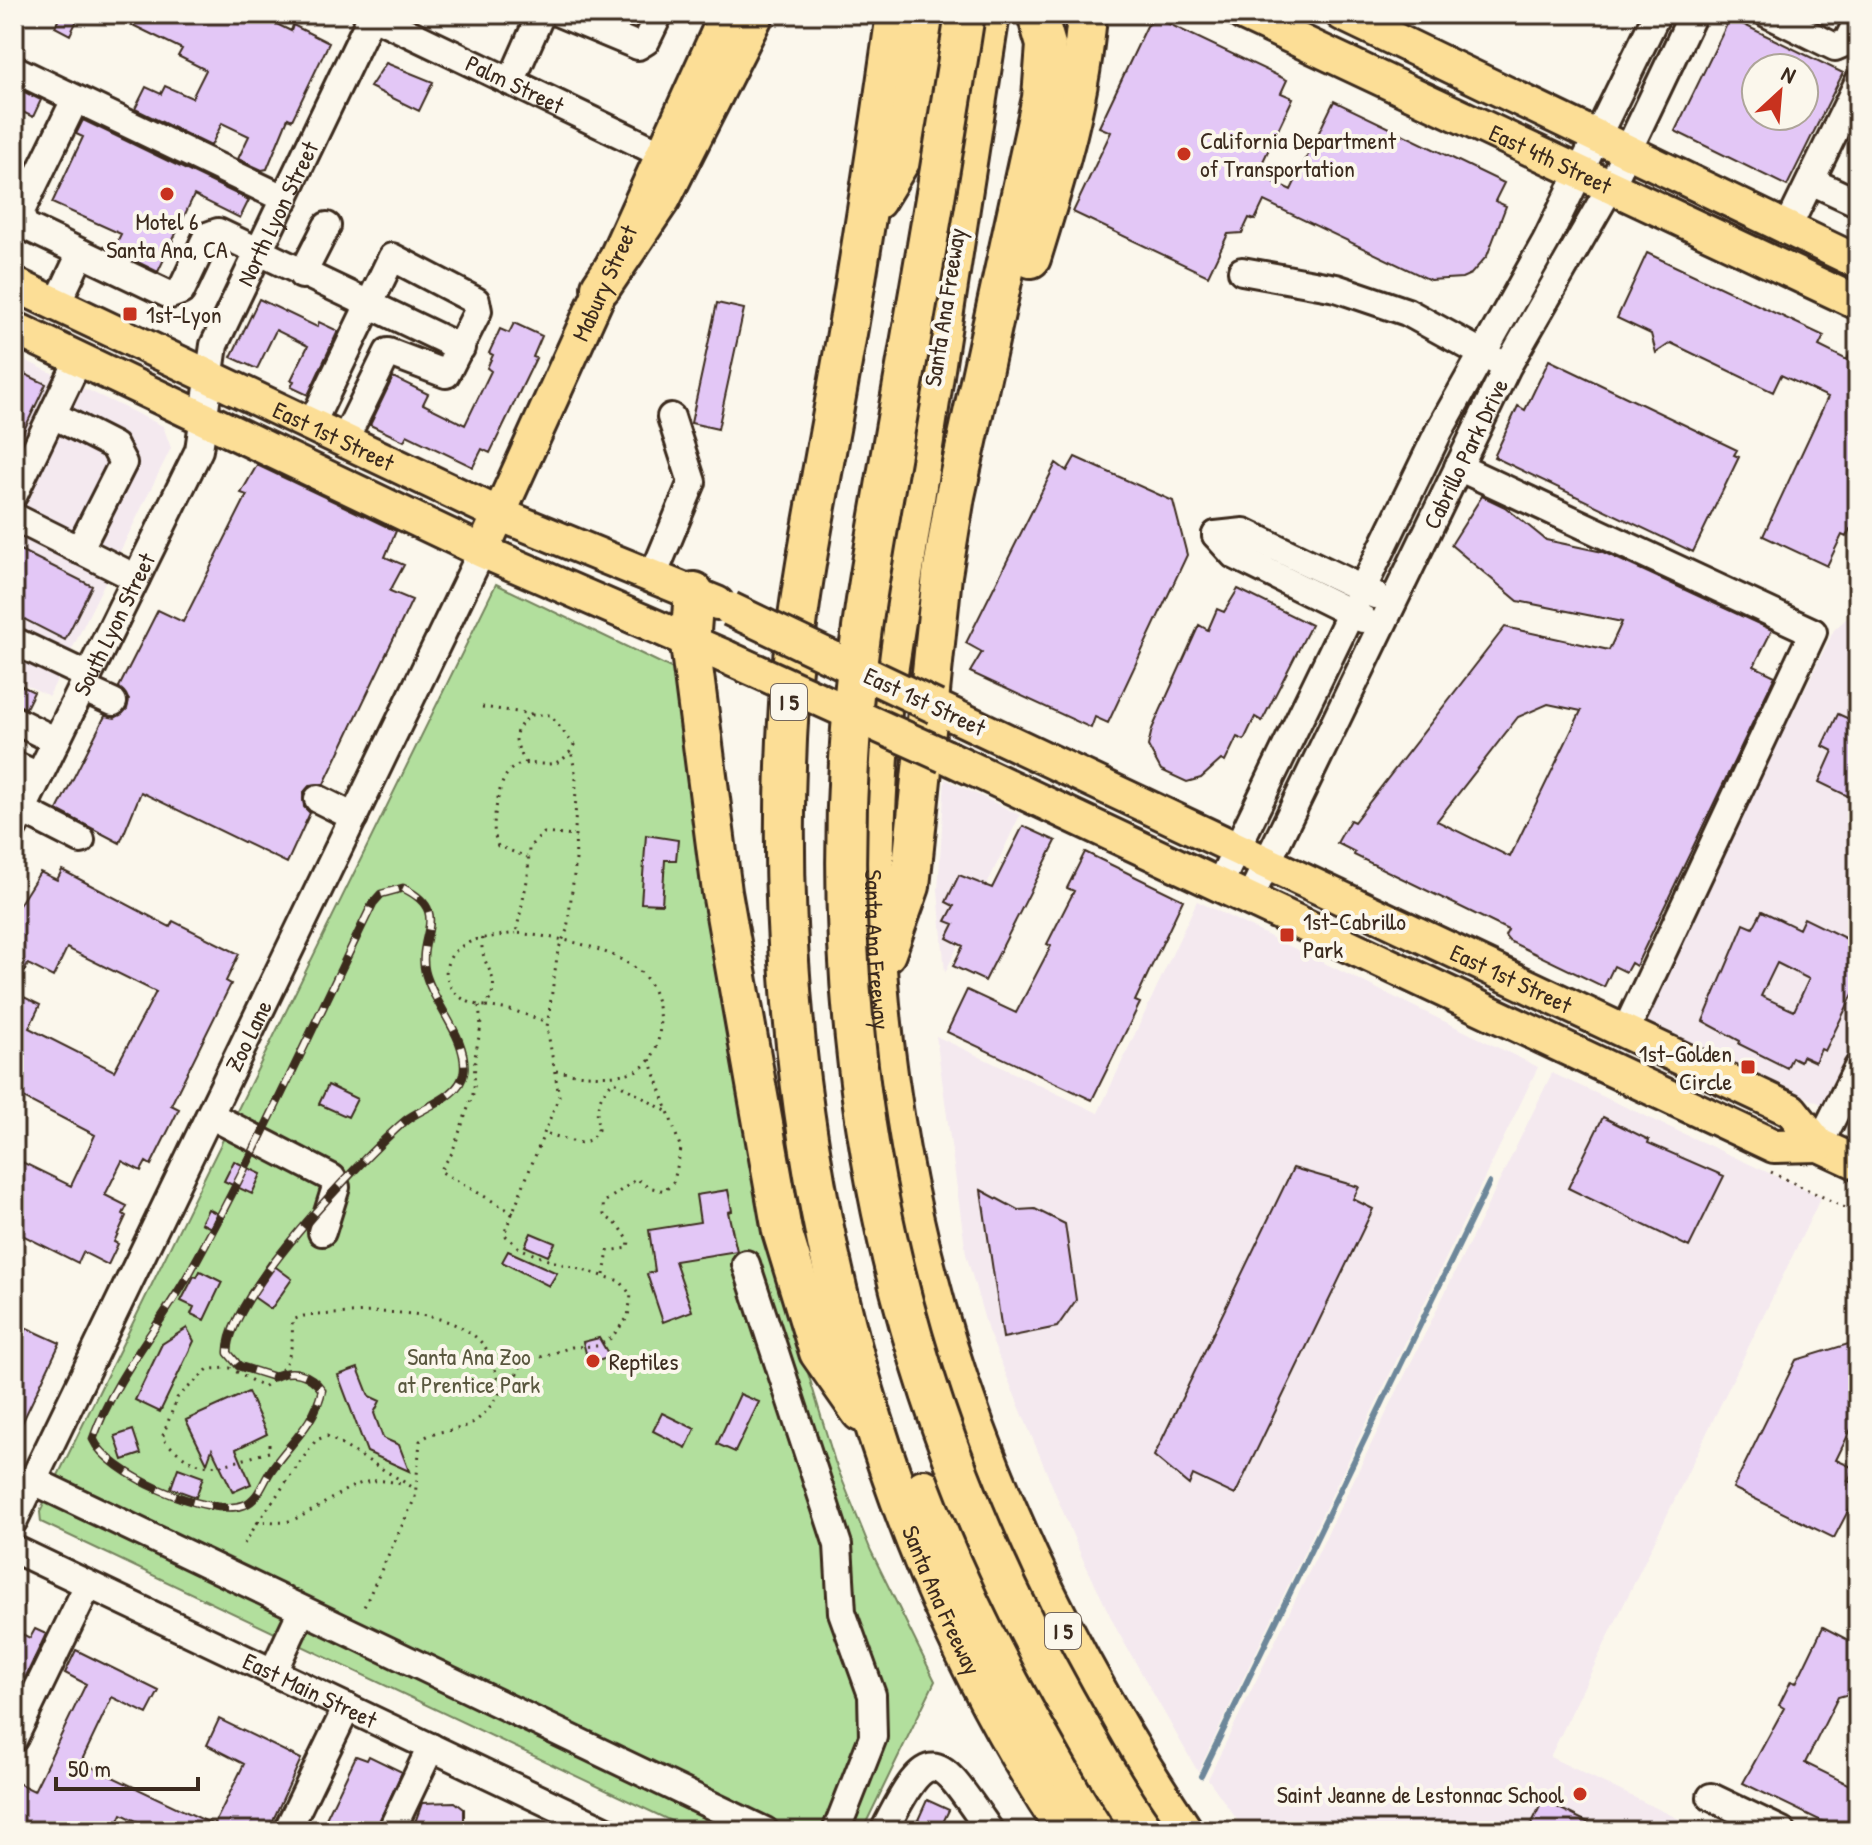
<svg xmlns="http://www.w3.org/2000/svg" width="1872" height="1845" font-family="'Patrick Hand',sans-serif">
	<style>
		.built { fill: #f4e9ef }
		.green { fill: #b2df9d; stroke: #76845e; stroke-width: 2 }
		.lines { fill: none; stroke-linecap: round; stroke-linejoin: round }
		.stream { stroke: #6d879a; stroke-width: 6 }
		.building { fill: #e3c7f6; stroke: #3b2a1e; stroke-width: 2; fill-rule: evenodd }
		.minor-casing { stroke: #3b2a1e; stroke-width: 32 }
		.major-casing { stroke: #3b2a1e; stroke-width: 38 }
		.highway-casing { stroke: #3b2a1e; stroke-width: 44 }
		.path { stroke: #3b2a1e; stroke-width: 3; stroke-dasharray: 2 6; stroke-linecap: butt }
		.minor { stroke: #fbf7ec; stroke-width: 26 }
		.major { stroke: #fcde96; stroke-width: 32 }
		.highway { stroke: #fcde96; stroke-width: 38 }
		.rail-casing { stroke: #3b2a1e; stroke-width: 9 }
		.rail { stroke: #fbf7ec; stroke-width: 6; stroke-dasharray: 18; stroke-linecap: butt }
		.major-bridge-casing { stroke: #3b2a1e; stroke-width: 38; stroke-linecap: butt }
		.highway-bridge-casing { stroke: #3b2a1e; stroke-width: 44; stroke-linecap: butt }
		.major-bridge { stroke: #fcde96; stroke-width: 32 }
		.highway-bridge { stroke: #fcde96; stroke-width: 38 }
		.poi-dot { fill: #c8321e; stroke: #fbf7ec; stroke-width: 3 }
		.labels { text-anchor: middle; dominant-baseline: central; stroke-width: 8; stroke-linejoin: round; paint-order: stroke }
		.shield { fill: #fbf7ec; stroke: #75685c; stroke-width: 2 }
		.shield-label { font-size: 22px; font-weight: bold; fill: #3b2a1e }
		.street-label { font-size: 24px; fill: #3b2a1e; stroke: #fbf7ec }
		.poi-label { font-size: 24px; fill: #3b2a1e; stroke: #fbf7ec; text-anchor: start }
		.park-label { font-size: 24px; fill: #59573e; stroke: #fbf7ec }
	</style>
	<rect width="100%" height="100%" fill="#fbf7ec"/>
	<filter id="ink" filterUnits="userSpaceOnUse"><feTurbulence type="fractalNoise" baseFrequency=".0125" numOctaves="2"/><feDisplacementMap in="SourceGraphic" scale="16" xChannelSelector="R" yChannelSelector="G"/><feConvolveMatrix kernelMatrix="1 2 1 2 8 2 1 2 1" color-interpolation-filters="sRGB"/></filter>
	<g filter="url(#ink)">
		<path class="built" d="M14,355L163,426L171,448L49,696L14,679Z
			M1858,608V1121L1640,1020L1834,630Z
			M945,779L1020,815L945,973L938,890Z
			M1197,901L1538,1067L1198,1772L1117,1630L1081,1555L988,1331L966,1254L936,1036L1098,1113Z
			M1552,1073L1821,1197L1550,1757L1704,1831H1245L1208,1779Z"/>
		<path class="green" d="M496,584L675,670L727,1029L773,1258L835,1462L871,1551L935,1681L862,1831H692L41,1522L40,1512Z"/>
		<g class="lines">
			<path class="stream" d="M1201,1776L1489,1183"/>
		</g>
		<path class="building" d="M61,14H80L70,35L55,27Z
			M110,14H256L291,31L293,25L329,43L292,120L288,118L267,169L262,170L238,159L249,136L222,123L211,146L135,109L146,87L161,94L165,86L192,98L206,70L178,56L182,49Z
			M1730,18L1843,73L1787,186L1675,131ZM1756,68H1804V116H1756Z
			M1153,21H1163L1287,80L1281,93L1293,98L1257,174L1291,190L1334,101L1504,183L1495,201L1506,206L1487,256L1471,274L1462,278L1430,280L1264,201L1255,220L1249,218L1242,233L1228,234L1208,276L1073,212L1111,132L1099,127L1147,26Z
			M386,63L433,82L419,111L370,87Z
			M14,87L41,100L33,117L14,108Z
			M83,120L249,200L240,218L194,195L158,272L113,250L121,234L52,203L83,137L76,134Z
			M1647,253L1824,336L1819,346L1847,360L1858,336V502L1853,512L1858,527L1850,529L1846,537L1842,535L1827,566L1763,536L1828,397L1781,375L1773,392L1671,343L1656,353L1651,334L1617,318Z
			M259,299L317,327L319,322L338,331L308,395L291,387L294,381L291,380L308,346L276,330L257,369L231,357Z
			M717,303L744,309L718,429L691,423Z
			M514,323L542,336L533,357L536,358L490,453L482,449L473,467L407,435L404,441L370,425L393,377L428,394L423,404L465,425L491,371L487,368L493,355L489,353L500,329L509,333Z
			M1549,360L1737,450L1734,455L1739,457L1693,552L1494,457L1518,406L1525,410Z
			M14,369L46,384L14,451Z
			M1075,457L1173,501L1187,555L1108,723L1095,717L1091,728L970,672L982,652L966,643L1056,463L1067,471Z
			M257,465L396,531L385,557L404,565L390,591L412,600L324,784L310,785L303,793L304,807L310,813L287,863L141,792L120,843L57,810L105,716L115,718L127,709L129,700L119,687L158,610L183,622L247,495L241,493Z
			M1482,496L1505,507L1546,540L1603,552L1772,630L1754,666L1775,676L1636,966L1631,963L1626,972L1614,966L1604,987L1509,941L1505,936L1508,930L1354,855L1355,852L1337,843L1350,820L1354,822L1505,627L1609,650L1622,622L1518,601L1451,545ZM1548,704L1581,711L1510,857L1437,821L1518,717Z
			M14,547L92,586L65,640L14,614Z
			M1238,589L1311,625L1262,721L1255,717L1244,740L1237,737L1225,762L1221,760L1201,778L1187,782L1161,770L1148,746L1152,729L1199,625L1208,630L1217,609L1224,612Z
			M14,682L34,692L26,708L14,704Z
			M1838,714L1858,723V801L1819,782L1833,751L1823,746Z
			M1023,826L1056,841L985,981L953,966L963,946L947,938L954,924L946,921L954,906L946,902L959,875L992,888Z
			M646,835L678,840L676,860H665L662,904L641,903Z
			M1085,852L1183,900L1135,1001L1140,1003L1092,1100L947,1032L967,990L1016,1013L1051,946L1047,944L1074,891L1067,888Z
			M62,870L170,927L173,921L239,954L226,981L231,984L171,1105L179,1109L151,1165L146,1162L141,1171L122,1161L105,1195L127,1206L123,1214L126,1216L114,1242L118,1244L108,1265L83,1252L78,1263L14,1231V1158L71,1186L95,1135L14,1093V992L40,1005L29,1028L114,1071L156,992L67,948L53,977L28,964L14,992V913L40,872L57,880Z
			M1762,911L1799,929L1804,918L1853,942L1850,947L1858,951V984L1825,1051L1821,1049L1815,1062L1802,1056L1800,1061L1792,1057L1787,1068L1739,1044L1740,1041L1703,1021L1744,924L1753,928ZM1777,963L1809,979L1794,1011L1761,996Z
			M328,1085L357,1099L348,1117L319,1104Z
			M1603,1117L1649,1140L1648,1143L1724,1176L1689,1247L1568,1188Z
			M234,1161L261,1174L252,1194L224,1181Z
			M1293,1168L1359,1187L1353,1199L1373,1209L1235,1495L1193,1475L1189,1485L1154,1456Z
			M728,1190L732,1211L728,1212L737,1251L675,1261L692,1311L663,1322L647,1274L655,1271L649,1230L700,1222L696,1195Z
			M981,1190L1018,1210L1035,1209L1065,1224L1076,1300L1057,1327L1003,1338Z
			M208,1209L222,1216L215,1230L201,1223Z
			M531,1233L555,1243L548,1256L525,1246Z
			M508,1251L557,1273L549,1286L502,1262Z
			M269,1262L292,1279L271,1309L248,1293Z
			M200,1271L222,1282L204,1320L191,1314L194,1307L181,1301L194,1276L197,1277Z
			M27,1328L60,1343L14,1440V1356Z
			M187,1328L194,1341L160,1412L135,1400L162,1344Z
			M599,1338L610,1357L589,1364L583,1342Z
			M1858,1341V1421L1854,1423L1836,1460L1854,1468L1848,1481L1858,1486V1492L1834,1538L1733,1488L1796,1360Z
			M358,1368L369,1396L380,1401L374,1413L383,1438L399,1445L409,1471L367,1452L338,1375Z
			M248,1392L267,1434L236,1449L251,1484L233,1492L212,1449L207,1463L186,1420Z
			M740,1394L759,1402L735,1452L717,1444Z
			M662,1413L695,1429L686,1448L653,1431Z
			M133,1430L141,1454L123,1460L115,1436Z
			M178,1468L203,1477L196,1497L171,1488Z
			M1823,1627L1858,1645V1698L1849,1694L1838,1697L1805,1763L1858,1789V1831H1842L1743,1783L1784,1708L1779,1705L1791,1681L1796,1683Z
			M35,1629L46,1634L14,1701V1630L30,1638Z
			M76,1650L159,1691L147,1714L112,1697L81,1762L214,1825L244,1764L207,1745L219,1719L301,1759L268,1831H157L122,1814L114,1831H14V1781L34,1791L86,1684L65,1673Z
			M356,1756L367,1760L369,1756L402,1772L375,1831H320Z
			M927,1800L949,1810L939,1831H913Z
			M1543,1800L1605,1831H1528Z
			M455,1802L464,1809V1831H412L422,1803Z"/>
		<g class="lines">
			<defs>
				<g id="minor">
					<path id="s1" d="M369,14L660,153"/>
					<path d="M561,14L638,46L646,41L659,14"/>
					<path d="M1768,14L1835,47L1847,42L1858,20"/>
					<path d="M14,69L285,199"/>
					<path d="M511,82L541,14"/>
					<path d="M70,110L20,213L25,226L170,295L181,291L207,236L218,232L461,348"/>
					<path d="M1811,181L1854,201L1858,193"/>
					<path d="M1787,229L1858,83"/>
					<path d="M1242,271L1336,288L1407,312L1496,361"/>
					<path d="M302,275L327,226"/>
					<path d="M57,304L81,253"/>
					<path d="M53,415L114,446L123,463L79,550"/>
					<path d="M311,425L392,257L476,301L478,311L446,374L388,352L344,441"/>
					<path d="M1458,467L1813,632L1625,1032"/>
					<path d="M14,494L79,359"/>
					<path d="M14,517L136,578"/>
					<path d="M1216,535L1244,532L1375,595"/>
					<path d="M1216,535L1234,555L1363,619"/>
					<path d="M653,576L692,482L671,417"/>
					<path d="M14,641L88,676"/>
					<path d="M82,688L113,702"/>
					<path d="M14,720L56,741"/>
					<path d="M14,765L39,776"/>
					<path d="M318,799L354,817"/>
					<path d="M22,810L81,840"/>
					<path id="s2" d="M14,827L199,450L214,345L372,15"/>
					<path d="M1219,885L1439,431L1546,241L1657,14"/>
					<path id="s3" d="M1249,900L1507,367L1611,186L1693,14"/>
					<path d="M210,1115L332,1178L336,1187L322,1232"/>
					<path d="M1819,1145L1858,1067"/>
					<path d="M746,1264L838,1545L842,1612L872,1695L873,1737L836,1831"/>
					<path d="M34,1481L765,1831"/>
					<path id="s4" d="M14,1520L482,551"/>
					<path id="s5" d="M14,1549L607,1831"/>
					<path d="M273,1672L302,1610"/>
					<path d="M14,1738L88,1585"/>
					<path d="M1711,1797L1782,1831"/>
					<path d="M287,1831L347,1707"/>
					<path d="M391,1831L431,1747"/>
					<path d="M884,1831C931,1737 938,1756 990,1831"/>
				</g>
				<g id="major">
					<path id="s6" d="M1243,14L1858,303"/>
					<path d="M1342,14L1858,262"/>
					<path id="s7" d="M14,284L499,514L717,603"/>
					<path d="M14,328L482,551L726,657"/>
					<path id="s8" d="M490,534L726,14"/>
					<path id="s9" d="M936,707L1791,1110L1819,1145L1858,1163"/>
					<path d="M945,756L1774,1146L1819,1145"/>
				</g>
				<g id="highway">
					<path id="s10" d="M896,14C878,142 859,269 836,396C818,498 796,601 789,704C764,1087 851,1510 1067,1831"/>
					<path id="s11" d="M990,14L882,711C876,797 870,896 878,982C904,1299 1008,1568 1183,1831"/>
					<path d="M876,200L906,151L926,14"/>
					<path d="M1031,258C1056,177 1081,99 1087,14"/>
					<path d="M601,287L661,198L754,14"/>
					<path d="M694,592L690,644L722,892L782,1231L819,1352L861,1412"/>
					<path d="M886,953L910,886L942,575L955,496L1042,98L1046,45L1037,14"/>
					<path d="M924,1489C976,1609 1035,1721 1106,1831"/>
				</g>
			</defs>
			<use href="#minor" class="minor-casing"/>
			<use href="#major" class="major-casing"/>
			<use href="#highway" class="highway-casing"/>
			<path class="path" d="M482,707L532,714
				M526,763C514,742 509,731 532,715H550L574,745C551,791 510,729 497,803C494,819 492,830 498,846L527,857
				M482,938C479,970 506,975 486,1006C441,1003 427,951 482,938H485L516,933
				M479,1006L481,1026L475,1057L474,1091L452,1153L440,1171L515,1214
				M486,1006L515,1011L547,1022
				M556,1071C578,1075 613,1079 635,1071C671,1057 664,989 638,970C604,945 556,937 516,933L528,876L529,847L544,833L575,836L576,777L571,750
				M548,1134L579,1143L590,1140L598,1130C596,1108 597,1097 614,1081L666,1111
				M1771,1172L1858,1214
				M604,1275L608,1251L628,1248L629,1241L620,1227L604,1215L603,1203L637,1179L648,1187L665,1191L674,1181L681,1149L650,1059
				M502,1391L514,1385L518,1369L528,1361L572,1347L598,1346L611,1338L628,1317L631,1295L620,1281L545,1259L519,1248L504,1234L559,1096L547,1027L558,950L567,930L576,859L575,836
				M269,1444V1452C220,1465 202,1480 162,1438L177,1398L208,1369L230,1368L263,1387C289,1369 294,1351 292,1320L304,1316C355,1313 455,1300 487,1350C495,1363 497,1377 500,1392C490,1408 478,1425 456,1429C440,1433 434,1430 420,1441L415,1498L363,1609
				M258,1522L316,1440L327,1436L414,1488
				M244,1544L258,1522C268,1520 280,1524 289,1521C334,1506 352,1468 404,1485"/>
			<use href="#minor" class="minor"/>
			<use href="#major" class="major"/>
			<use href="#highway" class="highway"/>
			<defs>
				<path id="rail" d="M403,888C452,912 417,935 425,971C433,1005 468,1037 464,1072C460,1098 422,1107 405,1121C362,1158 226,1299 228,1353L239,1366L274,1377C292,1368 310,1373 322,1390C314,1426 289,1443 270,1472C263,1483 258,1500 244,1505C208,1518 108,1474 93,1439C115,1376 159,1328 191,1270C257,1151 313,1026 373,903L381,894Z"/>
			</defs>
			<use href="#rail" class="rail-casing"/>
			<use href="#rail" class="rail"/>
			<defs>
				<path id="major-bridge" d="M730,609L936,707
					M726,657L945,756"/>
				<path id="highway-bridge" d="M965,14C945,145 922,276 899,407C880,519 857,631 850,744C828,1082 900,1406 1066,1701C1091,1745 1115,1790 1144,1831"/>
			</defs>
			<use href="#major-bridge" class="major-bridge-casing"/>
			<use href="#highway-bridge" class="highway-bridge-casing"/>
			<use href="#major-bridge" class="major-bridge"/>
			<use href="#highway-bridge" class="highway-bridge"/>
		</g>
	</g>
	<g class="poi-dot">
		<circle cx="1184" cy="154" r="8"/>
		<circle cx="167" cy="194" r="8"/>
		<rect x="122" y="306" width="16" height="16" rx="4"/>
		<rect x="1279" y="927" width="16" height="16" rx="4"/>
		<rect x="1740" y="1059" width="16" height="16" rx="4"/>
		<circle cx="593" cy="1361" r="8"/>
		<circle cx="1580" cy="1794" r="8"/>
	</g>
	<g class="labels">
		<g class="shield">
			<rect x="771" y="684" width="36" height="36" rx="6"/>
			<rect x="1045" y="1613" width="36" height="36" rx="6"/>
		</g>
		<g class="shield-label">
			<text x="789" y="702">I 5</text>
			<text x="1063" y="1631">I 5</text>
		</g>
		<g class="street-label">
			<text stroke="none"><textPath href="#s1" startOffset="162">Palm Street</textPath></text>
			<text stroke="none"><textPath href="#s6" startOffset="340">East 4th Street</textPath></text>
			<text stroke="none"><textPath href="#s2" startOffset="672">North Lyon Street</textPath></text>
			<text stroke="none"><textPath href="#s8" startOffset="276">Mabury Street</textPath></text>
			<text transform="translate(944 307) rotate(-81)">Santa Ana Freeway</text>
			<text stroke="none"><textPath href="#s7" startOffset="354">East 1st Street</textPath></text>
			<text stroke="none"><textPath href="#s3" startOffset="496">Cabrillo Park Drive</textPath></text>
			<text stroke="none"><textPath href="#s2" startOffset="226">South Lyon Street</textPath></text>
			<text transform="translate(925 701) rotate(25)">East 1st Street</text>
			<text stroke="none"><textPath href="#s11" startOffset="944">Santa Ana Freeway</textPath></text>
			<text stroke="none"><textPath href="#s9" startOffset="636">East 1st Street</textPath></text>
			<text stroke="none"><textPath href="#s4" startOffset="538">Zoo Lane</textPath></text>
			<text stroke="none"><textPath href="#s10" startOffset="1616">Santa Ana Freeway</textPath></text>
			<text stroke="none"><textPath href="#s5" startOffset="328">East Main Street</textPath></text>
		</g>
		<g class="poi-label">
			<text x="1200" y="140">California Department<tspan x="1200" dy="28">of Transportation</tspan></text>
			<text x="167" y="221" text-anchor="middle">Motel 6<tspan x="167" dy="28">Santa Ana, CA</tspan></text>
			<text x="146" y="314">1st-Lyon</text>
			<text x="1303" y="921">1st-Cabrillo<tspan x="1303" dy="28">Park</tspan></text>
			<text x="1732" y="1053" text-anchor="end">1st-Golden<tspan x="1732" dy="28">Circle</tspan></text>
			<text x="609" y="1361">Reptiles</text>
			<text x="1564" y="1794" text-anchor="end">Saint Jeanne de Lestonnac School</text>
		</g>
		<g class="park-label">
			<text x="469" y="1356">Santa Ana Zoo<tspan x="469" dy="28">at Prentice Park</tspan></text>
		</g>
	</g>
	<rect width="1872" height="1845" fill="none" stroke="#fbf7ec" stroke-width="48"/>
	<rect x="24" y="24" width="1824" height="1797" fill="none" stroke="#3b2a1e" stroke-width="3" filter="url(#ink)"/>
	<g transform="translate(1780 92) rotate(26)"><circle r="38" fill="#fbf7ec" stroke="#aea59a" stroke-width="2"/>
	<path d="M0-6L14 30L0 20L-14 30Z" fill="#c8321e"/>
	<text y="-12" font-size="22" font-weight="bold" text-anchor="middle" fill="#3b2a1e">N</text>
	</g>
	<path d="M56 1777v12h142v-12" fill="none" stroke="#3b2a1e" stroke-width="4"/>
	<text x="68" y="1777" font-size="24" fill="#3b2a1e" stroke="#fbf7ec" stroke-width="6" paint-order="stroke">50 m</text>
</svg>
